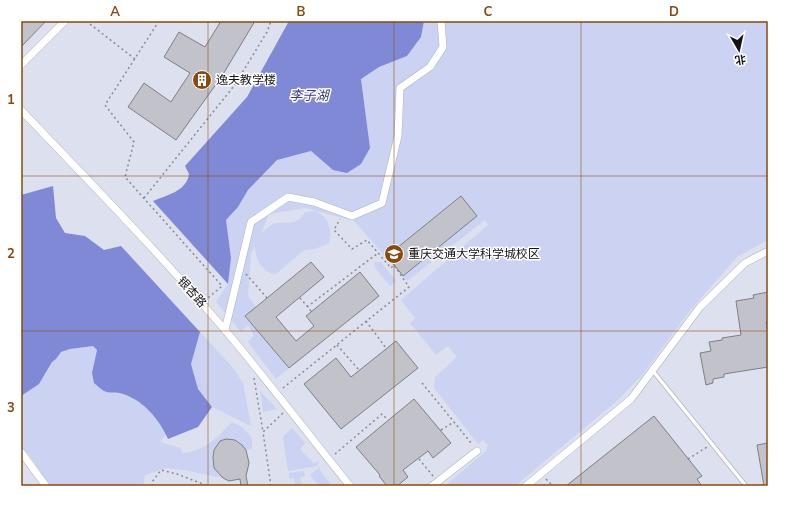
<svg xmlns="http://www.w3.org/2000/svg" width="789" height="507" font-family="'Nunito Sans','Noto Sans SC',sans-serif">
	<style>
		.built { fill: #dde0ee }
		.green { fill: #cbd2f2 }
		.water { fill: #7f89d6 }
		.building { fill: #c2c3ca; stroke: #7e7f85 }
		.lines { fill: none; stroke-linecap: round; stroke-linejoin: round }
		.lane-casing { stroke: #b2b4ba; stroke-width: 5 }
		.street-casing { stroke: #b2b4ba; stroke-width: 8 }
		.path { stroke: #8a8a90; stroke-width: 1.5; stroke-dasharray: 2 3; stroke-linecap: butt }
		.lane { stroke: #fff; stroke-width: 3.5 }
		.street { stroke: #fff; stroke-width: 7 }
		.grid { fill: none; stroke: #894a0f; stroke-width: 1; stroke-opacity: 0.55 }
		.labels { text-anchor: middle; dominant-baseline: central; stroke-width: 3; stroke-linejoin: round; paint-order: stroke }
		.poi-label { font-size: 12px; fill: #131316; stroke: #fff; text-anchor: start }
		.street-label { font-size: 12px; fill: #131316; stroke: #fff }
		.water-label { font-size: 13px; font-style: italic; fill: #373993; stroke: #fff }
		.neatline { fill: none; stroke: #894a0f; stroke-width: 1.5 }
		.grid-label { font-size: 13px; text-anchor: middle; font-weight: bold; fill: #894a0f }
	</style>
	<rect width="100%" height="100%" fill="#eaebf2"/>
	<path class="built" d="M21,21H768V486H21Z"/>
	<path class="green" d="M424,21H768V240L737,257L688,313L643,374L618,400L515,486H450L448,483L486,451L488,445L483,440L478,444L434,388L435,377L457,357L448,346L436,355L410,323L415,318L401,300L488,225L485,220L407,281L354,221L306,208L269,214L261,234C265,230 271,223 277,223C291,221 295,227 305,212L316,211C329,218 332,229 329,243L315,249L304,250L276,274C262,273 255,258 255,246L251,254L248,296L256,307L245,316L289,368L276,379L248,342L254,335L248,325L241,332L216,302L228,284L231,258L226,220L238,207L248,190L277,160L311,151L333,170L370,148L361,79L379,67L407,56L421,37Z
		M378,262H381L396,281L390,286L375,268L374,263Z
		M200,332L233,368L243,383L251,426L212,407L198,389L191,364Z
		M93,346L97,350L93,373L105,392C115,392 124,393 133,397C144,402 161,424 166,435L160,442L181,448L182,453C204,452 218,437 232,422L242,427L252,438V449L246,450C243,447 240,441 235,440C218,434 208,455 214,468C216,472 220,475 223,478L183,470L166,468L145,475L143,486H50L28,453L21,450V396L39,384L52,362L56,359L61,352L70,349Z
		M260,391L277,409L263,412Z
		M292,428L305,443L300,449L314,464L319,460L317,466L288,471L283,438L284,435Z
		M324,464L319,469L332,486H319L310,475Z
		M304,471L305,476L300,477L302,484L295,485L294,478H289V473Z"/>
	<path class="water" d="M289,21H424L421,37L407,56L379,67L361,79L370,148L361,164L347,173L333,170L311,151L277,160L248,190L238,207L226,220L231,258L228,284L153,201C167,195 187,191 189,174L185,166L247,97Z
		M53,186L56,218L65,233L85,236L104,250L121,246L200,332L191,364L198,389L212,407L198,427L168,439C159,419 142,398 119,393C115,392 111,393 107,392C102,391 98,386 94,383L92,373L97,350L93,346L70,349L61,352L56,359L52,362L39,384L21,396V195Z"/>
	<path class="building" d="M21,21H46L21,47Z
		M221,21H255L222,76L176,140L128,107L144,83L171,102L190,73L164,57L179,32L205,47Z
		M461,196L477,216L403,276L387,256Z
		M311,262L324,277L276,317L296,341L314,326L306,316L360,272L379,296L289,368L245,316Z
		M768,292V322H766L768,332V367L724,374V377L713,379V383L706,385L700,353L711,351L709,342L722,340V338L741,335L736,301L754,298L753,295Z
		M396,341L418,368L341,429L304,384L336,358L351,377Z
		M414,399L451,443L433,458L428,451L403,470L408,477L397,486H387L379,476L380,475L356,447Z
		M654,416L702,476L697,479L702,486H566Z
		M226,439L235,440L242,445L246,450L249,463L246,476L248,486H241L240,479L229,481L223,478L214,468L213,458L214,450L220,441Z
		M768,443V486H764L757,445Z"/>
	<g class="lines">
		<defs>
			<path id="lane" d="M653,371L746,486"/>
			<path id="street" d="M21,65L65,21
				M21,110C90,182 160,254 225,330C268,381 308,434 350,486
				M225,330L251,222L288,197L314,202L352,216L382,203L398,136L400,88L430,67L443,47L441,21
				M21,452L46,486
				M432,486L477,451
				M526,486L631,399L700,307L745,263L768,251"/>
		</defs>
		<use href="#lane" class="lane-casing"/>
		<use href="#street" class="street-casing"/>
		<path class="path" d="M86,21L135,59
			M159,21L105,105L134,142L125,177L222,286L208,298
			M144,198L234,86L267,32L271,21
			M246,274L267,298
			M300,298L312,312
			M307,307L378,253
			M366,321L386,348
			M337,345L359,370
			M254,378L263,432
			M422,383L472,444
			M283,388L409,287L394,265L391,268L367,240L352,249L334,230L340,219
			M441,430L454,422
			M335,454L382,414L387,419
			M419,459L433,476
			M688,459L707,447
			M546,479L553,486
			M152,486V482L161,470L177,474L208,486
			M271,486L263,432L283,413"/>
		<use href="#lane" class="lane"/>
		<use href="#street" class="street"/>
	</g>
	<path class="grid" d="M208,21V486M394,21V486M581,21V486M21,176H768M21,331H768"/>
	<defs>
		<symbol id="building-disc" viewBox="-11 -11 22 22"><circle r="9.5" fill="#894a0f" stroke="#fff"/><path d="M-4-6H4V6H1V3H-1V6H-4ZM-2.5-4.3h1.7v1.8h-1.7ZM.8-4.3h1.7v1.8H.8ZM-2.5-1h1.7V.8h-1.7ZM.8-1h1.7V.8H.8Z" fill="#fff"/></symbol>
		<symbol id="university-disc" viewBox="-11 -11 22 22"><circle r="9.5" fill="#894a0f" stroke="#fff"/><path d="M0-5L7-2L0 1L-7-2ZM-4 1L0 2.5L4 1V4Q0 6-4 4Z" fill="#fff"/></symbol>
	</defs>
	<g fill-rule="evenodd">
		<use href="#building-disc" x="191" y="69" width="22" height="22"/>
		<use href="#university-disc" x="383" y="243" width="22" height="22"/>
	</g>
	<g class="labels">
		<g class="poi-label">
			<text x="216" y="80">逸夫教学楼</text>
			<text x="408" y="254">重庆交通大学科学城校区</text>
		</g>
		<g class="street-label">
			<text transform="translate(192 292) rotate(48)">银杏路</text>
		</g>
		<g class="water-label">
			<text x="309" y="96">李子湖</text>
		</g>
	</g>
	<rect width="789" height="507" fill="none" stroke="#ffffff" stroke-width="44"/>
	<g transform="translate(739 50) rotate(171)" stroke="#ffffff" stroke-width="3" paint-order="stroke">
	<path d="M0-3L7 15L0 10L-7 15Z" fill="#131316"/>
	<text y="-6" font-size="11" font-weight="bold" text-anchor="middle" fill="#131316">北</text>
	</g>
	<rect x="22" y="22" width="745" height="463" class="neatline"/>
	<g class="grid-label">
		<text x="115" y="16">A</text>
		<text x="301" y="16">B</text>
		<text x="488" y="16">C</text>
		<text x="674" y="16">D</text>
		<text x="11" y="104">1</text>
		<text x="11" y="258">2</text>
		<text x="11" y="412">3</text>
	</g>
</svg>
